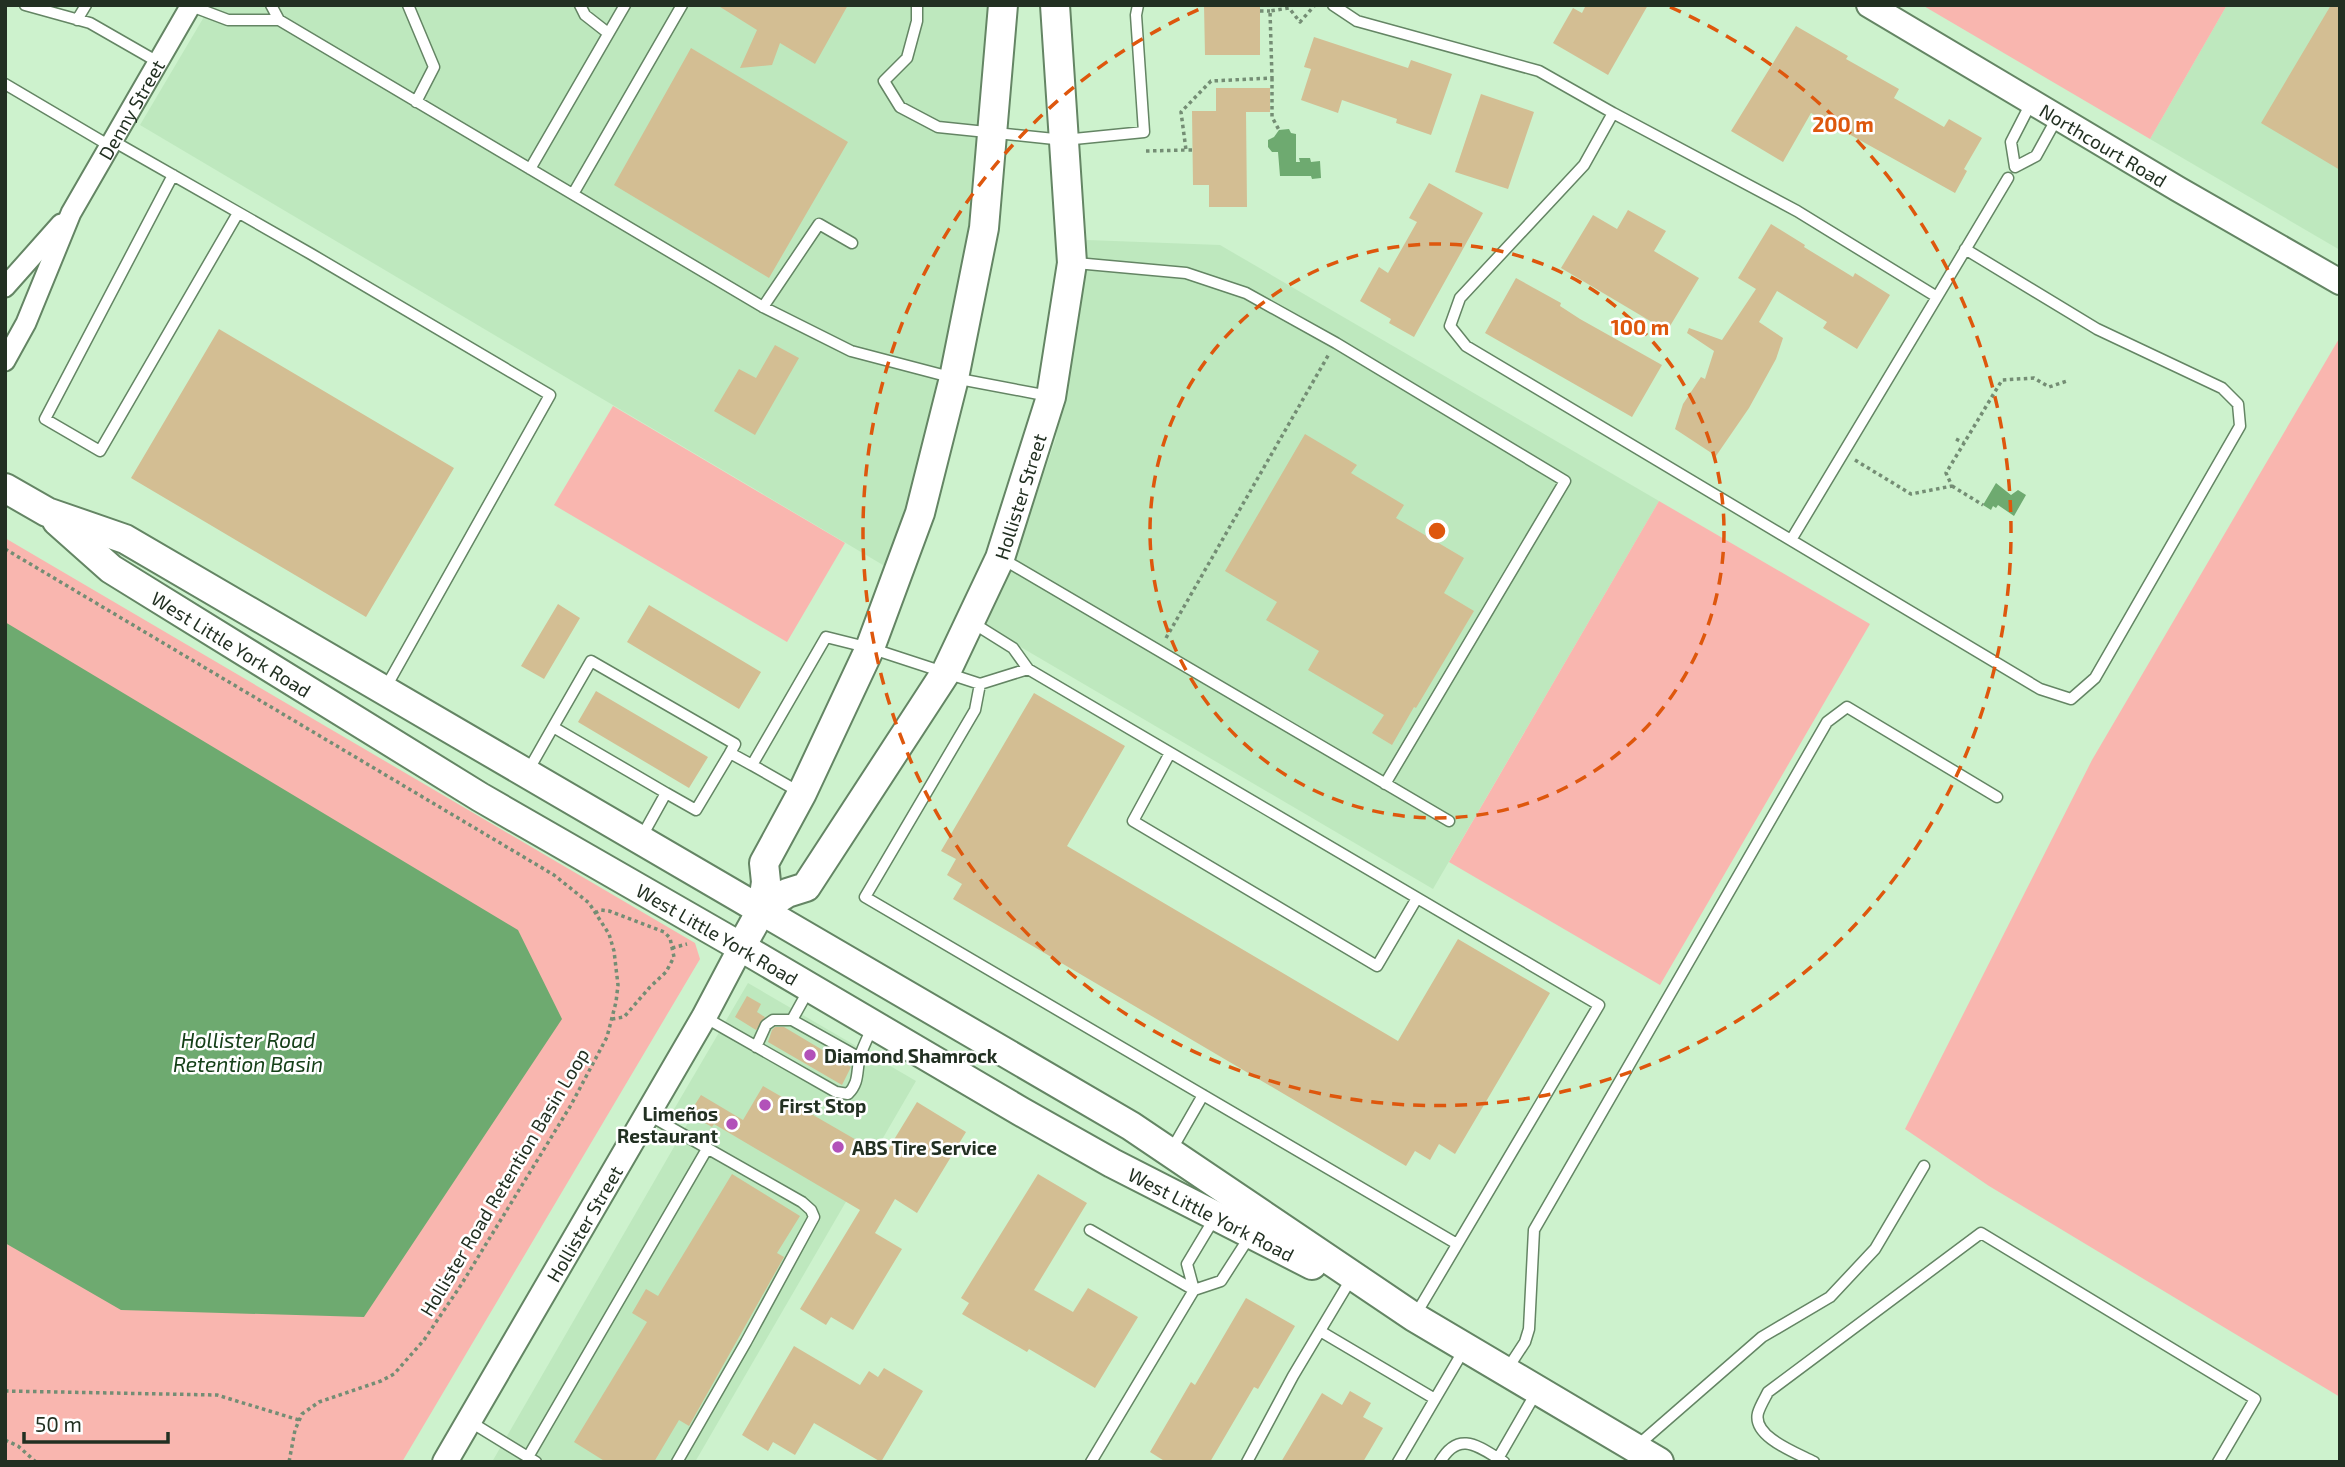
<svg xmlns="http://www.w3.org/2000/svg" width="2345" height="1467" font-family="'Exo 2',sans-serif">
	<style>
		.built { fill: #bee8be }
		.green { fill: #f9b6af }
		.water { fill: #6eaa70 }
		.building { fill: #d3be93 }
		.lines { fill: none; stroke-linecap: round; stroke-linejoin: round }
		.service-casing { stroke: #648564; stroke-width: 13 }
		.minor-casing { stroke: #648564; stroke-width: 23 }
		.tertiary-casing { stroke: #648564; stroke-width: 28 }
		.secondary-casing { stroke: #648564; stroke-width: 32 }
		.path { stroke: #748d74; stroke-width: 3.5; stroke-dasharray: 3.5 3.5; stroke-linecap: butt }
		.service { stroke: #fff; stroke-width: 10 }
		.minor { stroke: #fff; stroke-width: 19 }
		.tertiary { stroke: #fff; stroke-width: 24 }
		.secondary { stroke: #fff; stroke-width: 28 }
		.ring { fill: none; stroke: #de570d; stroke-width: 3.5; stroke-dasharray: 12 9 }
		.poi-dot { fill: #b251b9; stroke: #fff; stroke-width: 2.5 }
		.labels { text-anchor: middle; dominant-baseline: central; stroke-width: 5; stroke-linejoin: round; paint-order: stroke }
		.street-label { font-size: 19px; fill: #223022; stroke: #fff }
		.poi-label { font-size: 19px; font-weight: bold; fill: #223022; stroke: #fff; text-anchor: start }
		.water-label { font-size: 21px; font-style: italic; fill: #154018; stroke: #fff }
		.centre { fill: #de570d; stroke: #fff; stroke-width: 3.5 }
		.ring-label { font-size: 21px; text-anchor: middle; font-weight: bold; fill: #de570d; stroke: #fff; stroke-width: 5; stroke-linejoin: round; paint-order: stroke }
	</style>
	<rect width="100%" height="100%" fill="#cdf2cd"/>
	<path class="built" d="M211,5H987V60L975,220L952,345L914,489L888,568L140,125Z
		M2227,5H2340V250L2150,139Z
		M1087,240L1220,245L1659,501L1433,889L990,629L986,624V618L1021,540L1056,438L1073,311Z
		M748,983L916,1081L695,1462H492L689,1121L673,1111Z"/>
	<path class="green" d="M1922,5H2227L2150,139Z
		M2340,337V1397L1989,1186L1905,1129L2092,760Z
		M613,406L845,543L787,642L554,505Z
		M1659,501L1870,624L1660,985L1449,862Z
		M5,538L695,943L700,959L402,1462H5Z"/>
	<path class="water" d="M1289,129L1291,133L1296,134V162H1300L1299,158H1310L1311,162L1320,161L1321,178L1312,179L1311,176H1280L1278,152H1272L1268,147V140L1274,137L1279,130Z
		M1996,483L2011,495L2018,490L2026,495L2014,516L1998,505L1996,508L1993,506L1991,510L1983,505Z
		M5,622L518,930L562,1019L364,1317L121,1310L5,1243Z"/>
	<path class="building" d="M717,5H848L815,64L780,43L772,65L740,68L757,30Z
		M1204,5H1260V55H1205Z
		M1586,5H1648L1608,75L1553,43L1573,8L1582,13Z
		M2331,5H2340V170L2261,123Z
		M1796,26L1848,56L1846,59L1899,89L1894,98L1944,127L1949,119L1982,138L1964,169L1967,171L1955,193L1811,113L1783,162L1731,131Z
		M1314,37L1408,68L1411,60L1452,74L1431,135L1396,123L1397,119L1342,100L1338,113L1301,100L1311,69L1304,67Z
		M691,48L848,142L769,278L614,185Z
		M1216,88H1270V112H1246L1247,207H1209V185H1193L1192,111H1216Z
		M1481,94L1534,112L1508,189L1455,172Z
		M1429,183L1483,213L1414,337L1389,323L1391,319L1360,301L1379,267L1388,273L1417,222L1409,218Z
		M1628,210L1666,231L1654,251L1699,278L1667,331L1561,268L1593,215L1617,229Z
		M1771,224L1805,245L1804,247L1853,277L1855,273L1890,295L1857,349L1823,328L1827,322L1777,291L1759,322L1783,338L1776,359L1749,408L1716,456L1675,429L1683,404L1701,377L1705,379L1714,351L1687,333L1689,328L1722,340L1756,289L1738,278Z
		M1516,278L1561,303L1560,306L1580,319L1662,365L1632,417L1485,333Z
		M219,329L454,468L366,617L131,478Z
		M775,345L799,358L755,435L714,411L739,369L756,378Z
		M1305,434L1357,465L1351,473L1404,505L1396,518L1464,558L1444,593L1474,611L1416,708L1414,707L1392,745L1372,733L1384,715L1308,670L1319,651L1266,620L1277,602L1225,571Z
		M558,604L580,618L544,679L521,666Z
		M649,605L761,672L739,709L627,642Z
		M596,691L708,757L689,788L578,722Z
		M1034,693L1125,746L1067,846L1398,1041L1458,939L1550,993L1455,1154L1439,1144L1430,1160L1415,1151L1406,1166L953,899L962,884L947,875L956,859L941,851Z
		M747,996L761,1004L757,1012L765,1017L756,1030L735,1017Z
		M775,1027H784L851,1067L842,1085L768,1042L772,1030Z
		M763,1086L884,1156L917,1102L966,1132L917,1213L895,1199L875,1233L902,1249L853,1330L831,1317L826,1325L800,1309L860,1210L714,1124L712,1127L689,1114L701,1095L743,1120Z
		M732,1174L800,1216L777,1253L784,1257L689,1426L679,1420L654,1462H606L574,1442L647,1322L632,1313L646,1289L658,1296Z
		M1038,1174L1087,1203L1034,1290L1073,1312L1088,1288L1138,1317L1095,1388L1029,1349L1027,1352L962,1314L969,1303L961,1298Z
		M1246,1298L1295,1326L1258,1389L1254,1387L1210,1462H1166L1150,1452L1191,1382L1195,1385Z
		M794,1346L860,1385L869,1371L878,1377L884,1368L923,1391L881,1462L814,1423L795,1455L773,1442L768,1451L742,1435Z
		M1350,1391L1371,1403L1363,1417L1383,1428L1363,1462H1281L1322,1393L1342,1405Z"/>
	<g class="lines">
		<defs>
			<path id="service" d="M25,5L90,23L158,62
				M271,5L279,20
				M408,5L434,67L416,102
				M580,5L585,15L608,33
				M917,5V21L907,58L884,81L900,107L938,127L1064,140L1144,132L1136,15L1138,5
				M1333,5L1357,21L1539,71L1613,113L1797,211L1937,297L2008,178
				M191,6L228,20H279L763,307L851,351L954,378L1049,396
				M77,20L86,5
				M5,84L110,146
				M2031,103L2011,142L2015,167L2036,156L2057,118
				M1613,113L1584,165L1460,298L1450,326L1466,346L2040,689L2071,699L2095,678L2240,426L2238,404L2222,388L2097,329L1965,249
				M113,141L311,254L550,395L386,687
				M530,169L625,5
				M173,175L45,419L100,451L238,213
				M573,194L682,5
				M1076,263L1186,273L1246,293L1336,343L1565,481L1385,784
				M763,307L819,224L852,243
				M1791,540L1937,297
				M1001,558L1449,821
				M973,623L1013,648L1028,669
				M980,684L975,710L865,897L1457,1244
				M553,727L591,661L735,744L730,753
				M1170,753L1133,821L1377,966L1417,898
				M528,771L553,727L666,793L641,838
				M666,793L696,810L730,753L752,765
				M801,793L752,765L826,637L870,648L980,684L1028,669L1599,1005L1416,1314
				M808,991L792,1020L860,1058
				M706,1018L836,1092L848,1094C860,1082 856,1071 860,1056C863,1047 868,1037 872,1028
				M756,1047L766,1025L773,1020H792
				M647,1114L802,1202L811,1210L814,1217L746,1342L677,1462
				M1172,1149L1203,1095
				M1090,1230L1194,1290
				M1194,1290L1187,1264L1214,1219
				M1320,1331L1435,1399
				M1508,1368L1525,1342L1529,1329L1534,1230L1827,722L1847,707L1997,797
				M469,1421L536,1462
				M1638,1445L1762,1337L1830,1297L1875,1249L1924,1166
				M528,1457L707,1149
				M1091,1462L1194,1290L1221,1281L1250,1236
				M1247,1462L1293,1376L1348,1284
				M1398,1462L1465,1348
				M1440,1462C1459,1429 1479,1447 1504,1462
				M1496,1462L1537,1391
				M1814,1462C1797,1453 1752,1437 1758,1413C1760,1406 1765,1398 1768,1392L1981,1233L2255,1399L2218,1462"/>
			<g id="minor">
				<path d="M5,287L61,224"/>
				<path id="s1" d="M5,361L26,323L71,213L191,5"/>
			</g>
			<g id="tertiary">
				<path id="s2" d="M1869,5L2178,189L2340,282"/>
				<path id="s3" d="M445,1462L704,1017L741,947"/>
			</g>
			<g id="secondary">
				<path d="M5,488L47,512L125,539L1131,1126L1414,1317L1659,1462"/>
				<path id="s4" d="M57,521L111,569L480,797L741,947L1020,1111L1112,1163L1312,1265"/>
				<path id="s5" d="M762,909L787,893L806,887L946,672L1000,558L1051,397L1072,263L1055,5"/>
				<path d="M741,947L762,909L766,882L764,863L802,793L870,648L920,513L954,378L984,228L1003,5"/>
			</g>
		</defs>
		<use href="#service" class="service-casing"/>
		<use href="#minor" class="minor-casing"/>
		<use href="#tertiary" class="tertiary-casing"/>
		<use href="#secondary" class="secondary-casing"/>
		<path class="path" d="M1260,11H1270
			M1272,78V117L1279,130
			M1192,150H1186L1181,112L1211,81L1272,78L1270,11L1289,8L1300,22L1315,5
			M1146,151L1186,150
			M1956,439L1964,443
			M1855,460L1911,494L1952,486L1946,473L2002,380L2034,378L2049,387L2067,381
			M1952,486L1983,505
			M5,549L554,875L589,903L609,934L614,951L618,985L616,1002L607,1037L571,1105L461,1285L424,1340L394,1374L381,1381L319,1402L302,1414L295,1430L289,1462
			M1166,638L1329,354
			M595,913L601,910L609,911L664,932L670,938L674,957L666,972L650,987L624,1017L612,1019
			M672,948L687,944
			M5,1391L217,1395L299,1420
			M5,1440L18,1446L36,1462"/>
		<use href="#service" class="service"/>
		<use href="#minor" class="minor"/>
		<use href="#tertiary" class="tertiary"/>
		<use href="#secondary" class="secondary"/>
	</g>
	<g class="ring">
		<circle cx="1437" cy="531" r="287"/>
		<path d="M1670 7A574 574 0 1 1 1204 7"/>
	</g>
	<g class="poi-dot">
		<circle cx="810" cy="1055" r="7"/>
		<circle cx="765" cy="1105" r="7"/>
		<circle cx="732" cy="1124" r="7"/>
		<circle cx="838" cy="1147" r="7"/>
	</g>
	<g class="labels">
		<g class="street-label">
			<text stroke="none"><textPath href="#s1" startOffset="282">Denny Street</textPath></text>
			<text stroke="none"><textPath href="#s2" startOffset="273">Northcourt Road</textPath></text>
			<text stroke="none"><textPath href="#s5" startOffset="497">Hollister Street</textPath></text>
			<text stroke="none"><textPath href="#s4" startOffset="214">West Little York Road</textPath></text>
			<text stroke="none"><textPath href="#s4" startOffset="780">West Little York Road</textPath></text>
			<text transform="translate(504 1182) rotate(-59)">Hollister Road Retention Basin Loop</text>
			<text stroke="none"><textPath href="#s4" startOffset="1348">West Little York Road</textPath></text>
			<text stroke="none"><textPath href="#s3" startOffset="276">Hollister Street</textPath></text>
		</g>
		<g class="poi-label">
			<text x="824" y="1055">Diamond Shamrock</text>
			<text x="779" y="1105">First Stop</text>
			<text x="718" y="1113" text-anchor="end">Limeños<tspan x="718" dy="22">Restaurant</tspan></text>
			<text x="852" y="1147">ABS Tire Service</text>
		</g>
		<g class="water-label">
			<text x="248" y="1039">Hollister Road<tspan x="248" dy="24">Retention Basin</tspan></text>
		</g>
	</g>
	<circle cx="1437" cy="531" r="10" class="centre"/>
	<g class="ring-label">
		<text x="1843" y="132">200 m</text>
		<text x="1640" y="335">100 m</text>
	</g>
	<rect width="2345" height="1467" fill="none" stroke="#223022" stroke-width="14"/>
	<path d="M24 1432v10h144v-10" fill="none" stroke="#223022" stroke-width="3.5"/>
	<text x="35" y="1432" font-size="21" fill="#223022" stroke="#ffffff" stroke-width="5" paint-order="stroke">50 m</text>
</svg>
